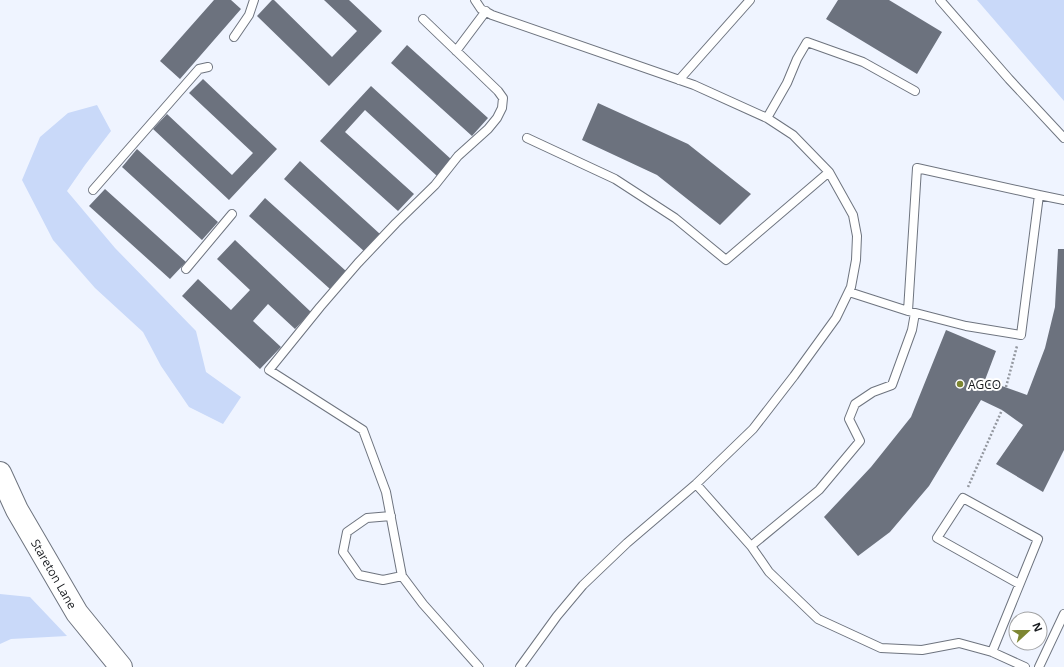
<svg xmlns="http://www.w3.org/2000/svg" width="1064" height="667" font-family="'Open Sans',sans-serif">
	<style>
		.green { fill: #c9d9f9 }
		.building { fill: #6c727e }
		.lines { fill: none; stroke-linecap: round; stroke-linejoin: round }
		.lane-casing { stroke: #6e747f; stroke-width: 10 }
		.secondary-casing { stroke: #6e747f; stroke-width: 24 }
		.path { stroke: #93979f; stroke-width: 2.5; stroke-dasharray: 2 2; stroke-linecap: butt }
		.lane { stroke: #fff; stroke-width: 8 }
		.secondary { stroke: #fff; stroke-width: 22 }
		.poi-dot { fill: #7d8632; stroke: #fff; stroke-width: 1.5 }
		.labels { text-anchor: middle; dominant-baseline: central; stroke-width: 4; stroke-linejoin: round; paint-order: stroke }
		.poi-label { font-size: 12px; fill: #171a1e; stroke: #fff; text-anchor: start }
		.street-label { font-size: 12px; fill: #171a1e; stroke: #fff }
	</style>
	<rect width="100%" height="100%" fill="#eff4ff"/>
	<path class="green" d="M977,0H1064V101Z
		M97,105L111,131L85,165L67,191L115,248L196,331L206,372L241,397L223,424L189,407L161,366L143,332L95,288L53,240L22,180L40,137L68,113Z
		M0,594L30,597L67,636L11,639L0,644Z"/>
	<path class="building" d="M214,0H231L241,9L180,79L160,61Z
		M272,0H274L332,57L357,31L324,0H349L382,31L329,86L257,16Z
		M838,0H889L942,32L917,74L826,19Z
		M407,45L488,118L472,136L391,63Z
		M203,79L277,149L229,200L153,129L167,114L232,175L253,153L189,93Z
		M371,86L452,160L437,176L365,110L345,132L414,194L398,211L320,141Z
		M598,103L688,144L751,194L720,225L657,175L582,140Z
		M137,149L218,222L202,240L122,167Z
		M300,161L380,234L365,252L284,179Z
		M105,189L186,262L170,279L89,206Z
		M265,198L346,271L330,289L249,216Z
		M235,240L311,312L295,329L268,304L253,321L281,347L260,369L182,296L198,279L231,310L250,290L217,259Z
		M1058,249H1064V450L1043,492L996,464L1023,425L1002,410L981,400L929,486L890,532L858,556L824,517L871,467L911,417L946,330L996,351L985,380L1027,395L1045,348L1055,307Z"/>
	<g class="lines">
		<defs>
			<path id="lane" d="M475,0L481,9L492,15L694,85L767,118L793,135L829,172L853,215L857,236L856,260L851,287L836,318L794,376L753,429L696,484L627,543L583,585L557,616L520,667
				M940,0L1009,79L1064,138
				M423,19L498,91L503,98L502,108L497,118L488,129L458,156L435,185L396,223L358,263L320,307L269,370L363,430L386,492L402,576L423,604L479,667
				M234,37L249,15L254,0
				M456,51L486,11
				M679,80L750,0
				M767,118L787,83L797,59L807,42L863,62L915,91
				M527,138L615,179L675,218L726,260L829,172
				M93,190L199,69L208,67
				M1039,195L1064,200
				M186,269L232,214
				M849,292L908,311L966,326L1021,335L1039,195L917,168L908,311
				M915,313L912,330L892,385L873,392L855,404L849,419L860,441L819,490L751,546L769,572L818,619L881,648L922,650L959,643L992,652L1025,667
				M696,484L751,546
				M391,516L367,518L347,532L343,552L359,575L383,580L402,576
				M992,652L1038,539L963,498L937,538L1019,584
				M1039,667L1064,614"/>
			<path id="secondary" d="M0,473L17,510L77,613L121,667"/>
		</defs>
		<use href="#lane" class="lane-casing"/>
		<use href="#secondary" class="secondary-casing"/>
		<path class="path" d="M1006,387L1017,346
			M968,487L1002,410"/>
		<use href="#lane" class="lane"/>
		<use href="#secondary" class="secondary"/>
	</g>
	<circle class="poi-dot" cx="960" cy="384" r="4"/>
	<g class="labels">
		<g class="poi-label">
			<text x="968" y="384">AGCO</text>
		</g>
		<g class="street-label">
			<text transform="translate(54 574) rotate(60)">Stareton Lane</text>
		</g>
	</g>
	<g transform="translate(1028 631) rotate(68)"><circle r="19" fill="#ffffff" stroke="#a2a3a5"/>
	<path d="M0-3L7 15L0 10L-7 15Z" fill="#7d8632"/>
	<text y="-6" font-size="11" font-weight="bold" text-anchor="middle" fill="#171a1e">N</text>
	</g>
</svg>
